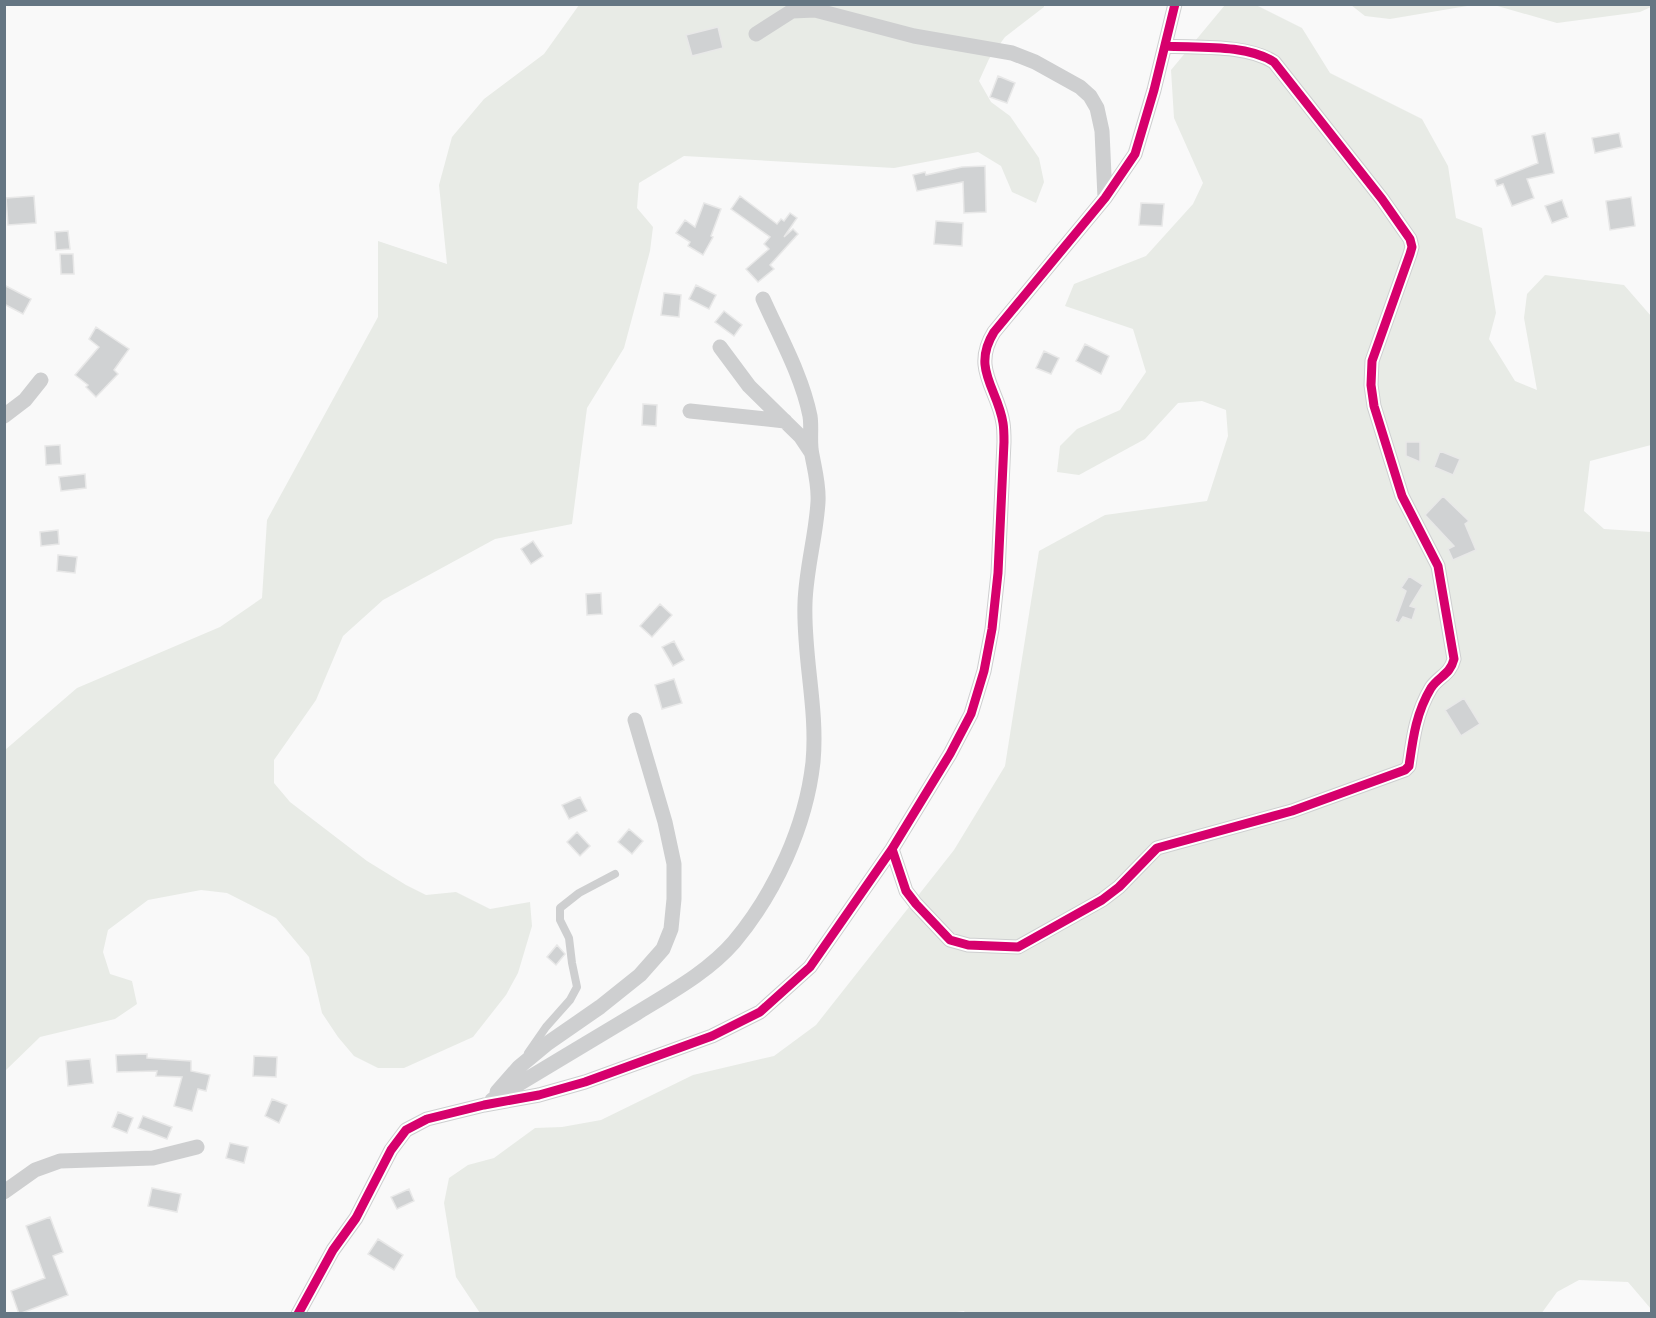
<svg xmlns="http://www.w3.org/2000/svg" width="1656" height="1318" font-family="Karla,sans-serif">
	<style>
		.green { fill: #e8ebe6 }
		.building { fill: #d0d2d3; stroke: #e8e8e8; stroke-width: 1.5 }
		.lines { fill: none; stroke-linecap: round; stroke-linejoin: round }
		.service { stroke: #cecfd0; stroke-width: 8 }
		.minor { stroke: #cecfd0; stroke-width: 15 }
		.cycleway-casing { stroke: #fff; stroke-width: 13 }
		.cycleway { stroke: #d6006c; stroke-width: 9 }
	</style>
	<rect width="100%" height="100%" fill="#f9f9f9"/>
	<path class="green" d="M1651,4V7L1640,12L1557,23L1494,5Z
		M579,5H1044V7L1005,37L989,59L979,81L991,102L1010,116L1039,158L1044,182L1036,203L1012,192L1001,166L978,152L894,168L684,156L639,183L637,208L653,227L650,251L624,348L587,408L572,524L495,539L383,600L343,636L316,700L274,760V783L290,802L367,861L406,885L426,895L456,892L490,909L530,902L532,926L518,973L506,995L473,1037L404,1068H378L354,1056L338,1037L322,1013L309,957L276,918L227,893L201,890L148,900L108,930L103,952L110,974L132,981L137,1004L115,1019L40,1037L5,1071V750L77,688L220,627L262,598L267,520L378,317V241L447,264L439,185L452,137L484,99L544,54Z
		M1225,5H1256L1302,28L1330,73L1422,119L1448,166L1456,218L1482,228L1496,313L1489,339L1515,381L1537,390L1524,318L1527,294L1545,275L1624,285L1651,316V445L1590,461L1584,511L1604,529L1651,532V1309L1628,1282L1579,1280L1557,1292L1541,1314H966L964,1311L940,1314L480,1313L456,1277L444,1203L449,1178L468,1165L494,1158L535,1128L562,1127L601,1120L693,1075L774,1056L816,1025L954,850L1005,766L1039,551L1105,515L1207,501L1228,436L1226,410L1202,401L1178,403L1145,439L1079,475L1057,472L1060,446L1077,429L1120,410L1146,372L1133,329L1065,306L1074,284L1146,256L1193,204L1203,183L1174,118L1171,70Z
		M1351,5H1473L1390,19L1365,16Z"/>
	<path class="building" d="M718,27L723,48L692,56L686,35Z
		M998,76L1015,83L1007,103L990,97Z
		M1545,133L1554,173L1527,179L1534,198L1512,206L1503,184L1497,186L1495,180L1538,163L1532,136Z
		M1619,133L1622,147L1595,153L1592,138Z
		M985,166L986,212L964,213L963,182L917,191L913,175L925,172L926,175L962,167Z
		M34,196L36,223L8,225L6,198Z
		M740,196L777,224L781,219L784,221L790,213L797,218L784,237L793,229L798,234L770,265L774,269L758,282L746,269L769,249L764,244L770,237L731,209Z
		M1631,197L1635,226L1610,230L1606,201Z
		M1562,200L1568,217L1552,223L1545,206Z
		M704,203L721,209L711,236L713,237L703,255L688,246L690,242L676,233L685,220L695,227Z
		M1141,203L1164,204L1162,226L1139,225Z
		M936,221L963,223L962,246L934,244Z
		M68,231L70,249L56,250L55,232Z
		M60,254H73L74,274H61Z
		M4,285L31,299L23,314L4,304Z
		M696,285L716,295L709,309L689,299Z
		M664,293L681,295L679,317L661,315Z
		M724,311L742,325L734,336L715,322Z
		M96,327L129,349L114,370L118,374L96,397L86,387L88,385L75,375L99,347L89,339Z
		M1085,344L1109,356L1101,374L1076,361Z
		M1044,351L1059,358L1051,374L1036,368Z
		M643,404L657,405L656,426L642,425Z
		M1406,442H1420V462L1406,456Z
		M60,445L61,464L46,465L45,446Z
		M1440,451L1460,459L1453,475L1434,467Z
		M85,474L86,488L61,491L59,477Z
		M1443,496L1469,521L1465,524L1476,550L1453,560L1448,549L1454,546L1425,515Z
		M58,530L59,544L41,546L40,532Z
		M533,541L543,556L531,564L521,549Z
		M58,555L77,557L75,573L57,571Z
		M1409,576L1423,585L1410,606L1416,608L1412,620L1403,617L1399,623L1395,621L1406,591L1401,588Z
		M601,593L602,614L587,615L586,594Z
		M660,604L672,615L652,637L640,626Z
		M674,641L684,660L673,666L662,647Z
		M674,679L682,703L662,709L655,685Z
		M1464,698L1480,724L1461,736L1445,710Z
		M580,797L587,811L569,819L562,805Z
		M629,829L643,841L632,854L618,842Z
		M577,832L590,846L580,856L567,842Z
		M557,945L565,954L556,965L547,957Z
		M147,1054V1058L191,1061V1071L210,1075L206,1091L198,1089L192,1111L174,1106L182,1077L156,1076L157,1071L117,1072L116,1055Z
		M254,1056L277,1057L276,1077L253,1076Z
		M90,1059L93,1083L68,1086L66,1061Z
		M272,1099L287,1105L279,1123L265,1116Z
		M118,1112L133,1118L127,1133L112,1127Z
		M143,1116L172,1127L167,1139L138,1128Z
		M230,1143L248,1147L244,1163L226,1158Z
		M152,1188L181,1194L177,1212L148,1206Z
		M409,1189L414,1201L397,1209L391,1197Z
		M50,1217L63,1252L53,1256L68,1295L19,1314L11,1291L45,1278L26,1226Z
		M378,1239L403,1255L394,1270L368,1254Z"/>
	<g class="lines">
		<path class="service" d="M528,1053L546,1027L570,1000L577,987L572,963L569,938L560,920V908L579,893L615,874"/>
		<path class="minor" d="M756,34L792,11L815,10L914,36L1012,53L1035,62L1080,87L1090,96L1097,108L1102,131L1105,198
			M720,347L749,386L801,437L811,452
			M690,411L785,421
			M4,416L25,400L41,380
			M892,849L906,891L916,904L950,940L968,945L1018,947L1102,900L1119,887L1157,848L1292,811L1405,770L1409,766C1413,738 1416,713 1431,688C1439,676 1450,675 1454,659L1438,566L1402,496L1374,406L1371,385L1372,361L1410,254L1412,247L1410,239L1382,199L1274,62C1246,44 1197,48 1165,46
			M497,1092L519,1067L548,1043L600,1007L640,975L663,949L671,929L674,899V864L665,822L635,720
			M492,1100C540,1071 589,1042 637,1013C671,992 708,972 734,942C775,893 806,826 813,762C818,709 803,656 805,603C806,569 816,536 818,502C819,485 815,471 812,455C809,442 812,429 810,416C802,376 780,337 763,299
			M4,1192L35,1170L60,1161L153,1158L197,1147
			M298,1314L333,1250L356,1218L391,1150L406,1130L427,1119L484,1105L539,1095L585,1082L712,1036L760,1012L810,967L892,849L950,754L971,714L984,671L992,629L998,573L1004,442C1004,436 1004,429 1003,423C998,389 971,369 994,332L1105,198L1135,154L1154,90L1175,4"/>
		<defs>
			<path id="cycleway" d="M892,849L906,891L916,904L950,940L968,945L1018,947L1102,900L1119,887L1157,848L1292,811L1405,770L1409,766C1413,738 1416,713 1431,688C1439,676 1450,675 1454,659L1438,566L1402,496L1374,406L1371,385L1372,361L1410,254L1412,247L1410,239L1382,199L1274,62C1246,44 1197,48 1165,46
				M298,1314L333,1250L356,1218L391,1150L406,1130L427,1119L484,1105L539,1095L585,1082L712,1036L760,1012L810,967L892,849L950,754L971,714L984,671L992,629L998,573L1004,442C1004,436 1004,429 1003,423C998,389 971,369 994,332L1105,198L1135,154L1154,90L1175,4"/>
		</defs>
		<use href="#cycleway" class="cycleway-casing"/>
		<use href="#cycleway" class="cycleway"/>
	</g>
	<rect width="1656" height="1318" fill="none" stroke="#657683" stroke-width="12"/>
</svg>
